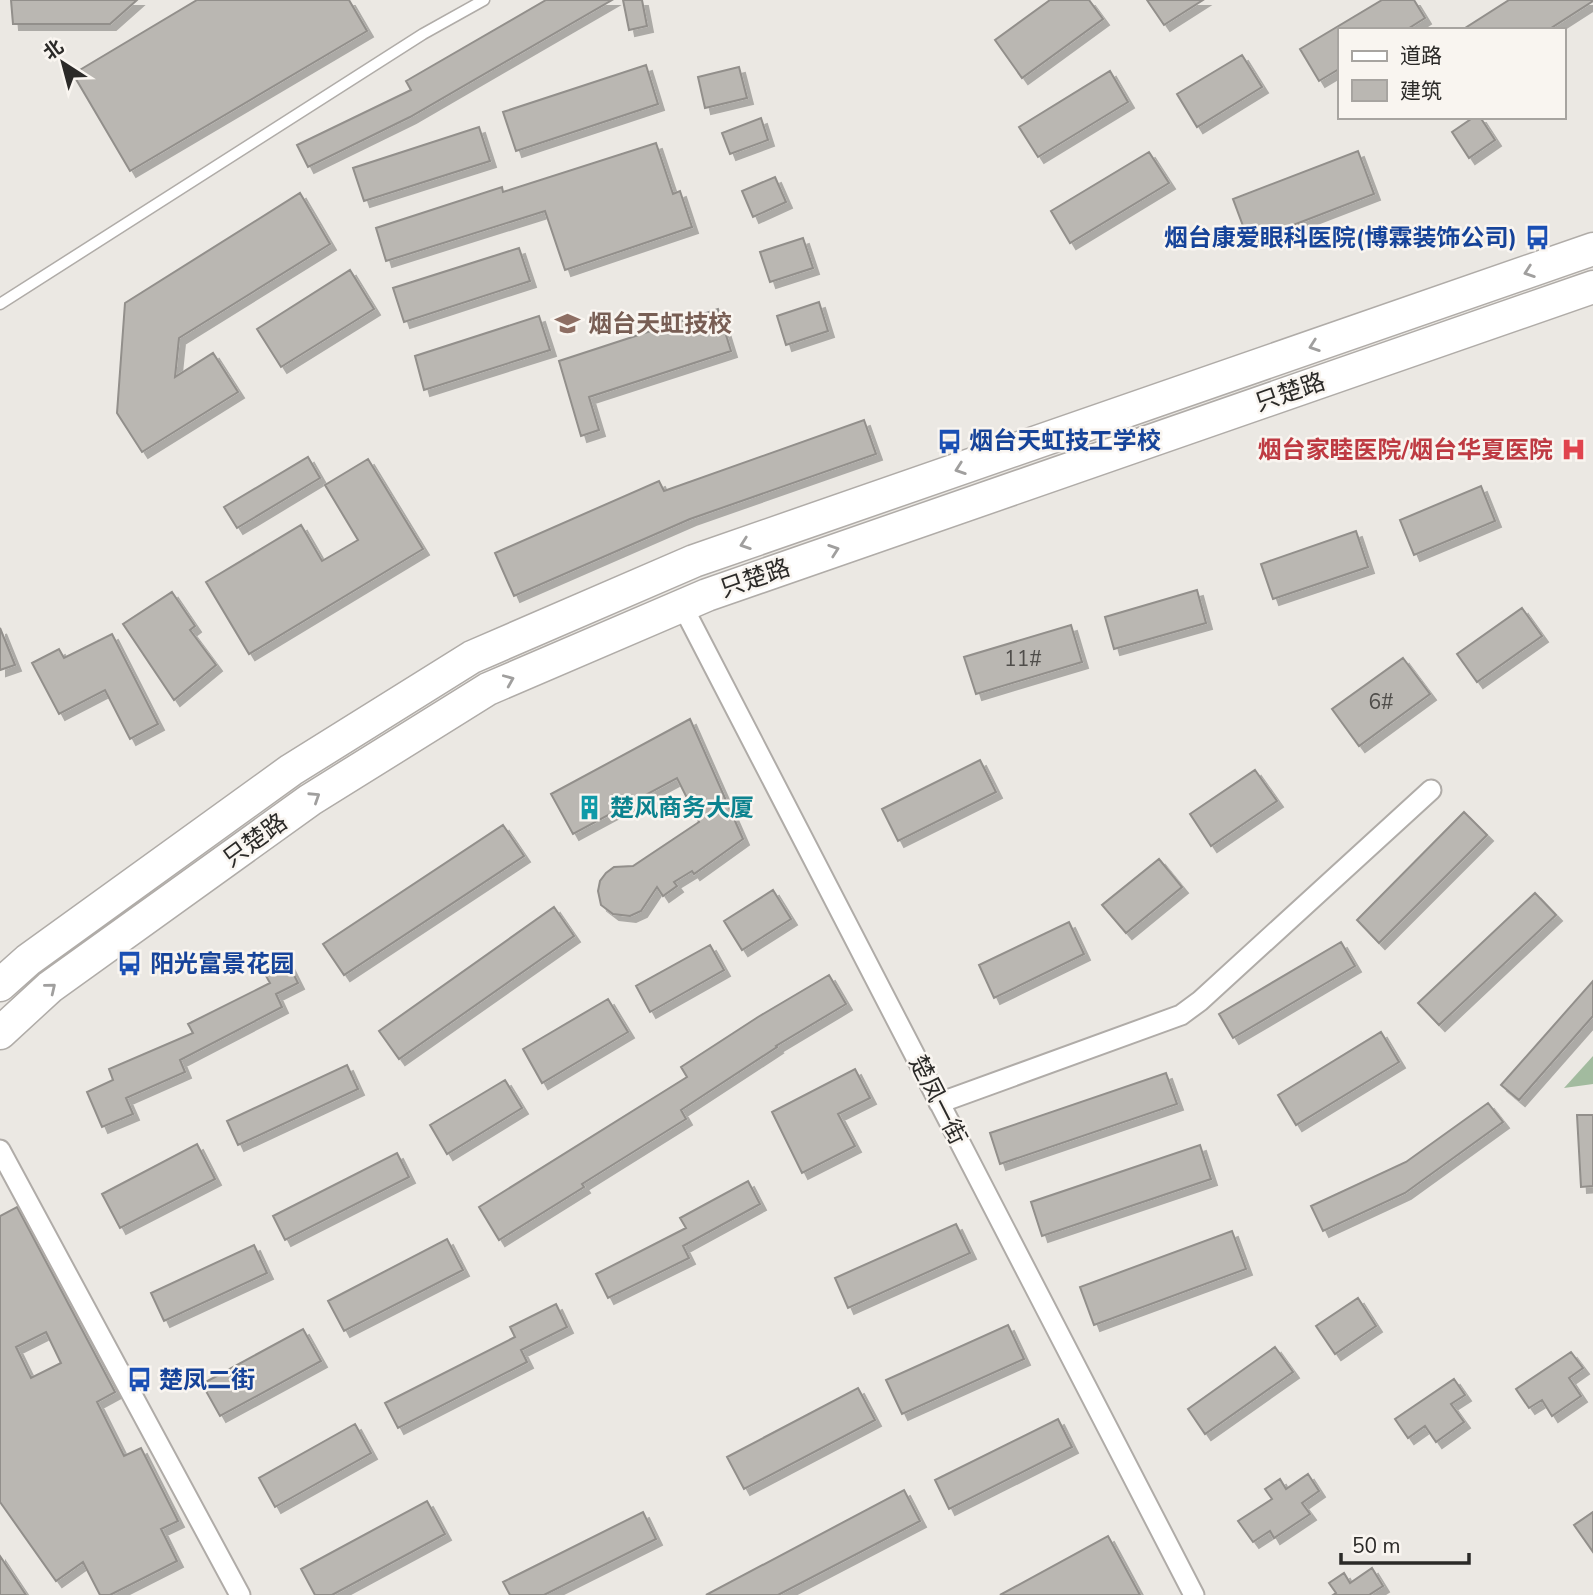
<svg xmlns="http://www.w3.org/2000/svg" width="1593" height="1595" font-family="'Nunito Sans','Noto Sans SC',sans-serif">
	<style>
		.forest { fill: #a2bb9f }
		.building { fill: #bab7b2; stroke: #928f8b; stroke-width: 2; fill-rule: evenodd; filter: url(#shadow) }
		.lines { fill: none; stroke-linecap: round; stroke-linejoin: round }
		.lane-casing { stroke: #b0aca8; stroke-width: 13 }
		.street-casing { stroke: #b0aca8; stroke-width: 23 }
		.primary-casing { stroke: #b0aca8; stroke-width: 35 }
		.lane { stroke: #fff; stroke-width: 10 }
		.street { stroke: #fff; stroke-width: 19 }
		.primary { stroke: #fff; stroke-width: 32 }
		.oneway { stroke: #a09f9e }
		.labels { text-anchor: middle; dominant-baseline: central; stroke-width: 5; stroke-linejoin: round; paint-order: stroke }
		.number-label { font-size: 21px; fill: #4f4d4a }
		.transit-label { font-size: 24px; font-weight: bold; fill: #164399; stroke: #f9f5f0; text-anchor: start }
		.education-label { font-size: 24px; font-weight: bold; fill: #785e54; stroke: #f9f5f0; text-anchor: start }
		.street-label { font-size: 24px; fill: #2b2a28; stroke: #f9f5f0 }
		.health-label { font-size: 24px; font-weight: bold; fill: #be3a42; stroke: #f9f5f0; text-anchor: end }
		.culture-label { font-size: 24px; font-weight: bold; fill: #0d838f; stroke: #f9f5f0; text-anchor: start }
	</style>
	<defs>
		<filter id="shadow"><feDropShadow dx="6" dy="6" stdDeviation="0" flood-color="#0004"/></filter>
	</defs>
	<rect width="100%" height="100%" fill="#ebe8e3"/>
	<path class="forest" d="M1593,1056V1084L1564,1088Z"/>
	<path class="building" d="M11,0H137L110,24H13Z
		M197,0H349L367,31L130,171L73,74Z
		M546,0H612L410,117L308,167L297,145L411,90L406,81Z
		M623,0H642L647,26L629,30Z
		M1050,0H1089L1103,19L1022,78L995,40Z
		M1147,0H1203L1164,25Z
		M1382,0H1414L1425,18L1406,30H1339V69L1319,81L1300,49Z
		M1509,0H1593V1L1548,30H1462Z
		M1242,55L1262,87L1197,127L1177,94Z
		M646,65L658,104L516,151L503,112Z
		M739,67L747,98L705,108L698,77Z
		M1110,71L1128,102L1038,157L1019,127Z
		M1474,117H1480L1495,140L1469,158L1452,132Z
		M761,118L768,140L730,154L722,133Z
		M479,127L490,161L364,201L353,168Z
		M656,143L673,194L680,191L692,227L565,270L545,211L386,261L376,228L502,187L503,192Z
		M1358,151L1374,194L1249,242L1233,199Z
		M1149,152L1169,183L1070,243L1051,211Z
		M775,177L786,202L753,217L742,191Z
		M300,193L330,244L179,338L175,377L213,353L238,392L142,452L117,413L125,303Z
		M803,238L813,268L770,282L760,252Z
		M519,248L530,281L404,322L393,288Z
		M350,270L374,309L281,367L257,329Z
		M819,302L828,331L786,345L777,316Z
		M718,309L731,351L589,397L599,430L581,436L559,361Z
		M539,316L550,350L424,390L415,356Z
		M864,420L876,454L690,519L514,596L495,553L659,481L664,491Z
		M308,457L320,478L237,528L224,507Z
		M368,459L423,549L249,654L206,582L301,525L322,561L358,540L325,485Z
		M1481,486L1495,521L1414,555L1400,520Z
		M1356,531L1368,567L1273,599L1261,564Z
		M1197,590L1206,623L1114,649L1105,617Z
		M172,592L195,626L190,630L216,665L174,700L123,624Z
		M1522,608L1542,636L1477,682L1457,654Z
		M1071,625L1082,662L976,694L964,657Z
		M0,628L15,665L0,670Z
		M112,634L158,724L130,739L105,690L59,714L32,663L59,649L64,658Z
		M1403,658L1430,694L1359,746L1332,709Z
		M690,719L743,839L694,874L692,871L674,882L677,886L663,896L657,887L641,911L630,916L613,914L601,905L598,891L600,881L606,873L614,867L633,866L699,822L677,778L573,834L551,794Z
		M980,760L996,792L898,841L882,809Z
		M1255,770L1277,801L1211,846L1190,814Z
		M1464,812L1487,835L1379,943L1357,920Z
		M503,825L524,856L344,975L323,944Z
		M1159,859L1182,887L1126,933L1102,905Z
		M773,890L791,919L742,950L724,921Z
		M1535,893L1556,915L1439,1025L1418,1003Z
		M554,907L574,936L399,1059L379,1031Z
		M1069,922L1084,954L994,998L979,965Z
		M1341,942L1355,966L1233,1038L1219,1014Z
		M710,945L724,970L650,1012L636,986Z
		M284,955L298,983L276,994L282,1007L180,1060L185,1072L126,1098L133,1114L102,1127L87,1092L113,1080L109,1069L193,1033L188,1024L270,983L261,967Z
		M829,975L846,1004L776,1046L777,1047L681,1110L686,1119L582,1184L584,1187L499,1240L479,1207L687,1077L681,1067L758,1017Z
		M1593,981V1016L1519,1100L1501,1085Z
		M608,999L628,1032L542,1083L523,1049Z
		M1381,1032L1399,1062L1296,1125L1278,1095Z
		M347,1065L358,1089L238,1145L227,1121Z
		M855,1069L870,1098L838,1114L855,1146L802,1173L772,1112Z
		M1166,1073L1177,1104L1000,1164L990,1133Z
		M505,1080L522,1108L447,1154L430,1125Z
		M1488,1103L1503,1122L1405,1193L1323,1231L1311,1206L1406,1162Z
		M1577,1115H1593V1186L1581,1187Z
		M197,1144L215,1179L120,1228L102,1194Z
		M1200,1145L1211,1179L1042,1236L1031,1202Z
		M397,1153L409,1177L285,1240L273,1216Z
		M748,1181L760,1204L683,1246L689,1258L608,1298L596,1274L686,1228L680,1218Z
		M17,1207L115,1392L97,1402L124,1456L141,1448L178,1521L161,1529L177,1561L110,1595H100L83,1562L56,1581L0,1502V1216ZM46,1332L61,1363L31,1378L16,1347Z
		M956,1224L970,1253L848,1308L835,1278Z
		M1232,1231L1246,1269L1094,1325L1080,1287Z
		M447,1239L463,1270L344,1331L328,1301Z
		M254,1245L267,1273L164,1321L151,1293Z
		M1358,1298L1376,1326L1335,1354L1316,1326Z
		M556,1304L567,1327L521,1350L527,1362L398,1428L385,1403L515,1337L510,1327Z
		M1008,1325L1024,1359L902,1414L886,1380Z
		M303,1329L321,1361L220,1416L202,1384Z
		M1275,1347L1293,1372L1205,1434L1188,1409Z
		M1571,1352L1583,1368L1569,1378L1581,1396L1552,1416L1542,1400L1529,1408L1516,1389Z
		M1454,1379L1465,1395L1451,1404L1464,1422L1436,1442L1425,1426L1408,1438L1395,1419Z
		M858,1388L875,1420L744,1489L727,1457Z
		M1058,1419L1072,1447L949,1509L935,1480Z
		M355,1424L371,1453L275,1507L259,1478Z
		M1308,1474L1319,1491L1302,1503L1310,1514L1274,1538L1270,1531L1253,1542L1238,1521L1272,1499L1265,1489L1280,1479L1286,1489Z
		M904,1490L920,1521L778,1595H706Z
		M427,1501L445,1534L332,1595H315L301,1569Z
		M643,1512L656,1539L544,1595H510L503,1582Z
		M1593,1512V1552L1574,1525Z
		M1108,1536L1140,1595H1000Z
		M0,1556L26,1595H0Z
		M1372,1568L1383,1586L1369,1595H1333L1336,1593L1329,1583L1344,1573L1350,1583Z"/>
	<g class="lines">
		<defs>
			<path id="lane" d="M0,304L423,34L484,0"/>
			<path id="street" d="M682,605L1194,1595
				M939,1103L1181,1015L1200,1001L1431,790
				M0,1150L240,1595"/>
			<path id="primary" d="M0,985L28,960L291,770L472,657L694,561L1593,249
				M0,1033L50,987L310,800L488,689L707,595L1593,287"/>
		</defs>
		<use href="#lane" class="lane-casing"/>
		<use href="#street" class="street-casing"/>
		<use href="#primary" class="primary-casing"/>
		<use href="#lane" class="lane"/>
		<use href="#street" class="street"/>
		<use href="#primary" class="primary"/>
	</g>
	<defs><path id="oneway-chevron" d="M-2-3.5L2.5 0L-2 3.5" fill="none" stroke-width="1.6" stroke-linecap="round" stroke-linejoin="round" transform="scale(1.75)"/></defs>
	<g class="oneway">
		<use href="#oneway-chevron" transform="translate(1529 272) rotate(161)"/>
		<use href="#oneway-chevron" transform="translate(1314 346) rotate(161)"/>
		<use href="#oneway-chevron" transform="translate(960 469) rotate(161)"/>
		<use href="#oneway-chevron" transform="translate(745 544) rotate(161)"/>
		<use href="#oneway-chevron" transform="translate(834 550) rotate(-19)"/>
		<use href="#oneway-chevron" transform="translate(509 680) rotate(-23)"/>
		<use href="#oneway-chevron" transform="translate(315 797) rotate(-33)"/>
		<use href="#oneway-chevron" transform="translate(51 988) rotate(-39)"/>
	</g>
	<defs>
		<symbol id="bus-bare" viewBox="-9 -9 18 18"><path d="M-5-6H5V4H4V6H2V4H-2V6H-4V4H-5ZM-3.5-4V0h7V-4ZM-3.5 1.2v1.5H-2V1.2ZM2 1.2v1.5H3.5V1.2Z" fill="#1a4fb4" stroke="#f9f5f0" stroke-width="2.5" paint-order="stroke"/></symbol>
		<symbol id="school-bare" viewBox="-9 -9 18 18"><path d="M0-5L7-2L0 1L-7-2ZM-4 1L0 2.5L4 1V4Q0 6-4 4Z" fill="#8d6e63" stroke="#f9f5f0" stroke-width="2.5" paint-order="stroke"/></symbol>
		<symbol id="hospital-bare" viewBox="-9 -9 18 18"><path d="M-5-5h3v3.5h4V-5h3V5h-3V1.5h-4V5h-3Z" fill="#e0444e" stroke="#f9f5f0" stroke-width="2.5" paint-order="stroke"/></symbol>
		<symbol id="building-bare" viewBox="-9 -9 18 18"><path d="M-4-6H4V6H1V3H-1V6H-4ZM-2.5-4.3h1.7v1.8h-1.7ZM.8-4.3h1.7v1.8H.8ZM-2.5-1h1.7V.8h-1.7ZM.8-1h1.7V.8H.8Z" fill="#0f9aa8" stroke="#f9f5f0" stroke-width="2.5" paint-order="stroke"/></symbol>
	</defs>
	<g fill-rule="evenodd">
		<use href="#bus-bare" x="1520" y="220" width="35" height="35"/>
		<use href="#school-bare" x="550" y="306" width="35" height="35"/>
		<use href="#bus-bare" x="932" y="424" width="35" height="35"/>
		<use href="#hospital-bare" x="1556" y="432" width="35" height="35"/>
		<use href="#building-bare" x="572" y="790" width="35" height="35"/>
		<use href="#bus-bare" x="112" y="946" width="35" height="35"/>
		<use href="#bus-bare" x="122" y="1362" width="35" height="35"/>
	</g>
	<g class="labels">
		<g class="number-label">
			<text x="1023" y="659">11#</text>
			<text x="1381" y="702">6#</text>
		</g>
		<g class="transit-label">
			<text x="1517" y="238" text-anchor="end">烟台康爱眼科医院(博霖装饰公司)</text>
			<text x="969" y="441">烟台天虹技工学校</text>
			<text x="150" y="964">阳光富景花园</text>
			<text x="159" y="1380">楚凤二街</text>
		</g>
		<g class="education-label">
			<text x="588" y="324">烟台天虹技校</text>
		</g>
		<g class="street-label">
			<text transform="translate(1290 392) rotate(-19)">只楚路</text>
			<text transform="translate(755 578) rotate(-19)">只楚路</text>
			<text transform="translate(255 840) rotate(-36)">只楚路</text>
			<text transform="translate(938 1100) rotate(63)">楚凤一街</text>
		</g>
		<g class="health-label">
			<text x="1553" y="450">烟台家睦医院/烟台华夏医院</text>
		</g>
		<g class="culture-label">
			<text x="610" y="808">楚风商务大厦</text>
		</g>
	</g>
	<rect x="1338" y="28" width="228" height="91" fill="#f9f5f0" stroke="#a7a4a0" stroke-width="2"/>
	<rect x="1352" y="51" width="35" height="10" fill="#ffffff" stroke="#a7a4a0" stroke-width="2"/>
	<text x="1400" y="63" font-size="21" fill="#2b2a28">道路</text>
	<rect x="1352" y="80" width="35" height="21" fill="#bab7b2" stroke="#a7a4a0" stroke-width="2"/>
	<text x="1400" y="98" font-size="21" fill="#2b2a28">建筑</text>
	<g transform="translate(63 63) rotate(324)" stroke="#f9f5f0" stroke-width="5" paint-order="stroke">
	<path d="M0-5L12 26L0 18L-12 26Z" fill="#2b2a28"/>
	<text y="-10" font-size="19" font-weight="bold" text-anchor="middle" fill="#2b2a28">北</text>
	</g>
	<path d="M1341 1553v10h128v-10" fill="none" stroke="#2b2a28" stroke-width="3.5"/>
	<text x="1352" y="1553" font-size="21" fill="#2b2a28" stroke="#f9f5f0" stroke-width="5" paint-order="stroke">50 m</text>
</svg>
